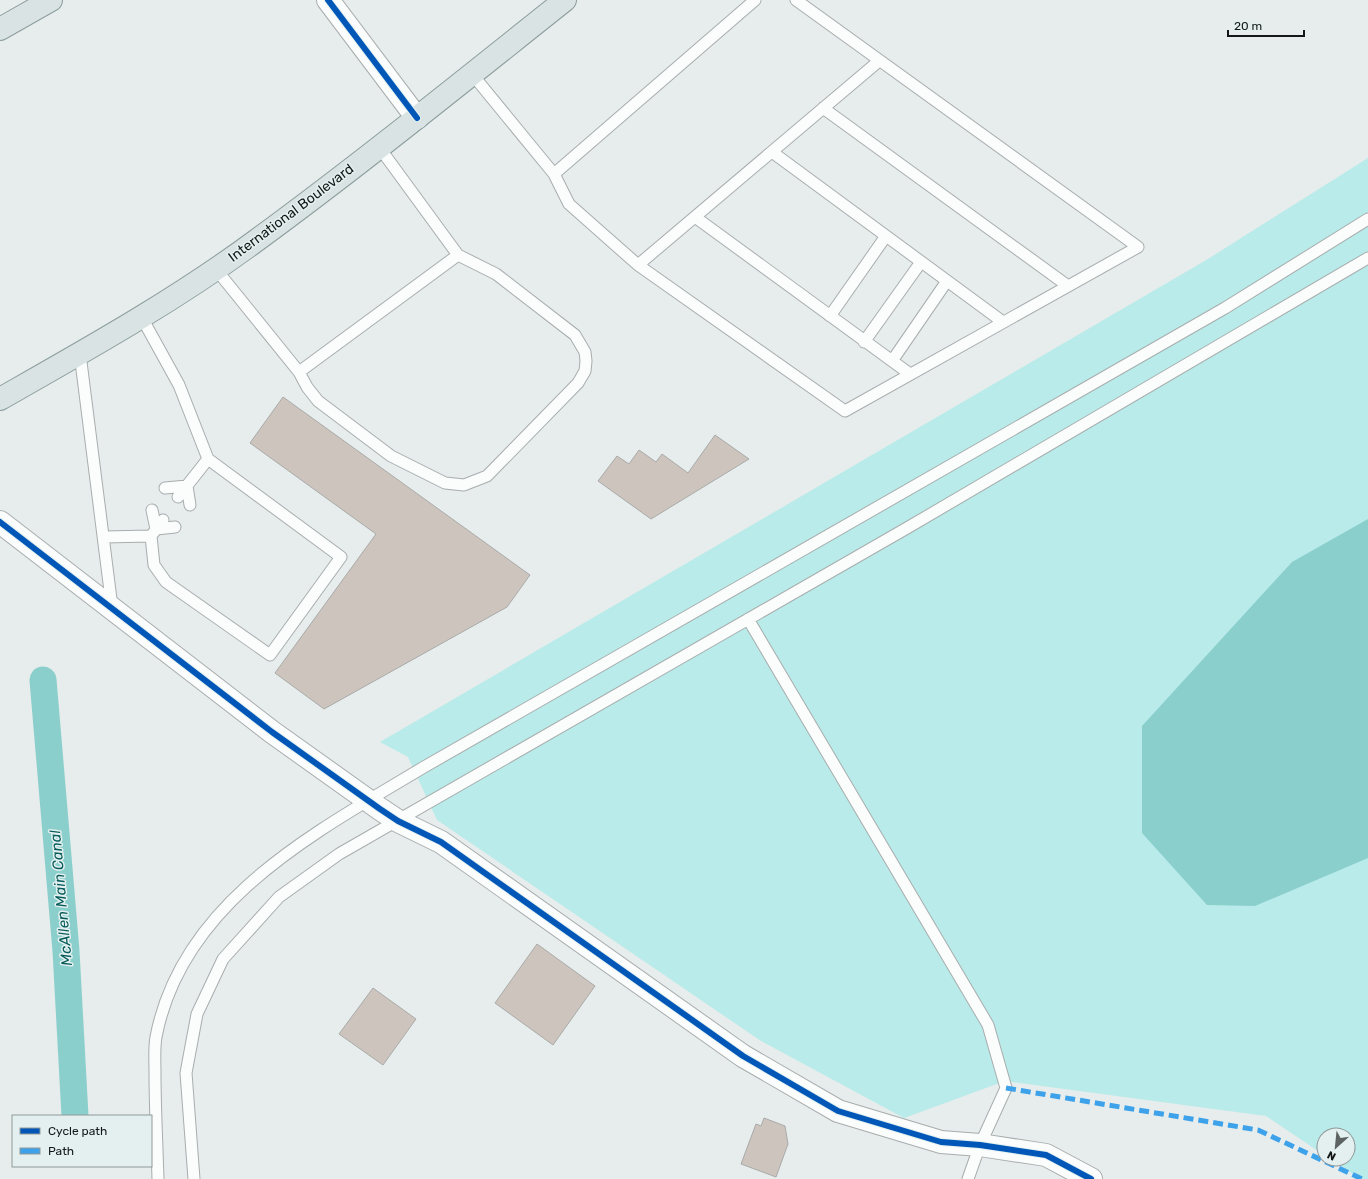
<svg xmlns="http://www.w3.org/2000/svg" width="1368" height="1179" font-family="Rubik,sans-serif">
	<style>
		.green { fill: #b8ebe9 }
		.water { fill: #8bcfcd }
		.lines { fill: none; stroke-linecap: round; stroke-linejoin: round }
		.canal { stroke: #8bcfcd; stroke-width: 27 }
		.building { fill: #cdc5bd; stroke: #a9aaa9 }
		.lane-casing { stroke: #a8adad; stroke-width: 13 }
		.street-casing { stroke: #a8adad; stroke-width: 24 }
		.secondary-casing { stroke: #a8adad; stroke-width: 24 }
		.primary-casing { stroke: #8c9d9d; stroke-width: 24 }
		.lane { stroke: #fbfcfc; stroke-width: 11 }
		.street { stroke: #fbfcfc; stroke-width: 22 }
		.secondary { stroke: #fbfcfc; stroke-width: 22 }
		.primary { stroke: #dae3e3; stroke-width: 22 }
		.quiet { stroke: #3da2ea; stroke-width: 5; stroke-dasharray: 10 5; stroke-linecap: butt }
		.cycleway-casing { stroke: #e3f0ef; stroke-width: 8 }
		.cycleway { stroke: #0057b8; stroke-width: 6 }
		.labels { text-anchor: middle; dominant-baseline: central; stroke-width: 3; stroke-linejoin: round; paint-order: stroke }
		.street-label { font-size: 14px; fill: #131717; stroke: #e3f0ef }
		.water-label { font-size: 15px; font-style: italic; fill: #075c5b; stroke: #e3f0ef }
	</style>
	<rect width="100%" height="100%" fill="#e6edec"/>
	<path class="green" d="M1368,158V1179H1360L1331,1159H1348V1135H1324V1155L1266,1116L1005,1081L904,1118L761,1041L437,820L408,757L380,742L1208,259Z"/>
	<path class="water" d="M1368,519V858L1255,906L1207,905L1142,833V726L1292,562Z"/>
	<g class="lines">
		<path class="canal" d="M43,680L66,951L75,1116"/>
	</g>
	<path class="building" d="M283,397L530,575L507,607L324,709L275,673L376,534L250,443Z
		M715,435L749,459L651,519L598,481L617,456L629,464L639,450L656,462L662,454L688,473Z
		M537,944L595,986L553,1045L495,1003Z
		M373,988L416,1019L383,1065L339,1034Z
		M764,1118L785,1126L788,1144L776,1177L741,1164L756,1124L761,1126Z"/>
	<g class="lines">
		<defs>
			<path id="lane" d="M472,74L554,174L755,0
				M823,108L1068,286
				M379,147L458,255
				M772,152L1003,322
				M554,174L569,204L638,265L845,411L1138,247L796,0
				M695,217L910,374
				M638,265L879,61
				M215,268L299,372L307,387L318,401L391,456L445,483L464,485L487,476L578,383L585,371L586,361L585,352L575,335L496,274L458,255L299,372
				M830,316L886,236
				M142,318L179,385L208,459L341,557L270,655L166,582L154,565L151,536L163,520
				M864,342L921,262
				M80,354L112,607
				M892,361L947,281
				M187,486L190,505
				M165,488L187,486
				M178,497L208,459
				M152,510L156,529
				M156,529L175,527
				M104,537L151,536
				M748,619L988,1025L1006,1088L980,1145L968,1179
				M158,1179C157,1144 155,1108 155,1073C155,1062 154,1048 156,1037C182,901 316,832 424,767L1225,308L1368,219
				M194,1179L186,1073L197,1014L223,959L279,897L339,854L907,528L1368,258"/>
			<path id="street" d="M0,522L272,732L380,809L398,821L441,842L743,1056L838,1111L941,1142L980,1145L1046,1155L1091,1179"/>
			<path id="secondary" d="M328,0L417,118"/>
			<path id="primary" d="M0,29L51,0
				M0,399C88,349 176,300 257,240C362,163 463,81 565,0"/>
		</defs>
		<use href="#lane" class="lane-casing"/>
		<use href="#street" class="street-casing"/>
		<use href="#secondary" class="secondary-casing"/>
		<use href="#primary" class="primary-casing"/>
		<use href="#lane" class="lane"/>
		<use href="#street" class="street"/>
		<use href="#secondary" class="secondary"/>
		<use href="#primary" class="primary"/>
		<path class="quiet" d="M1006,1088L1258,1130L1362,1179"/>
		<defs>
			<path id="cycleway" d="M328,0L417,118
				M0,522L272,732L380,809L398,821L441,842L743,1056L838,1111L941,1142L980,1145L1046,1155L1091,1179"/>
		</defs>
		<use href="#cycleway" class="cycleway-casing"/>
		<use href="#cycleway" class="cycleway"/>
	</g>
	<g class="labels">
		<g class="street-label">
			<text transform="translate(291 213) rotate(-37)">International Boulevard</text>
		</g>
		<g class="water-label">
			<text transform="translate(61 898) rotate(-95)">McAllen Main Canal</text>
		</g>
	</g>
	<rect x="12" y="1115" width="140" height="52" fill="#e3f0ef" stroke="#909999"/>
	<rect x="20" y="1128" width="20" height="6" fill="#0057b8" stroke="#909999"/>
	<text x="48" y="1135" font-size="12" fill="#131717">Cycle path</text>
	<rect x="20" y="1148" width="20" height="6" fill="#3da2ea" stroke="#909999"/>
	<text x="48" y="1155" font-size="12" fill="#131717">Path</text>
	<g transform="translate(1336 1147) rotate(207)"><circle r="19" fill="#e3f0ef" stroke="#909999"/>
	<path d="M0-3L7 15L0 10L-7 15Z" fill="#5d6262"/>
	<text y="-6" font-size="11" font-weight="bold" text-anchor="middle" fill="#131717">N</text>
	</g>
	<path d="M1228 30v6h76v-6" fill="none" stroke="#131717" stroke-width="2"/>
	<text x="1234" y="30" font-size="12" fill="#131717" stroke="#e3f0ef" stroke-width="3" paint-order="stroke">20 m</text>
</svg>
